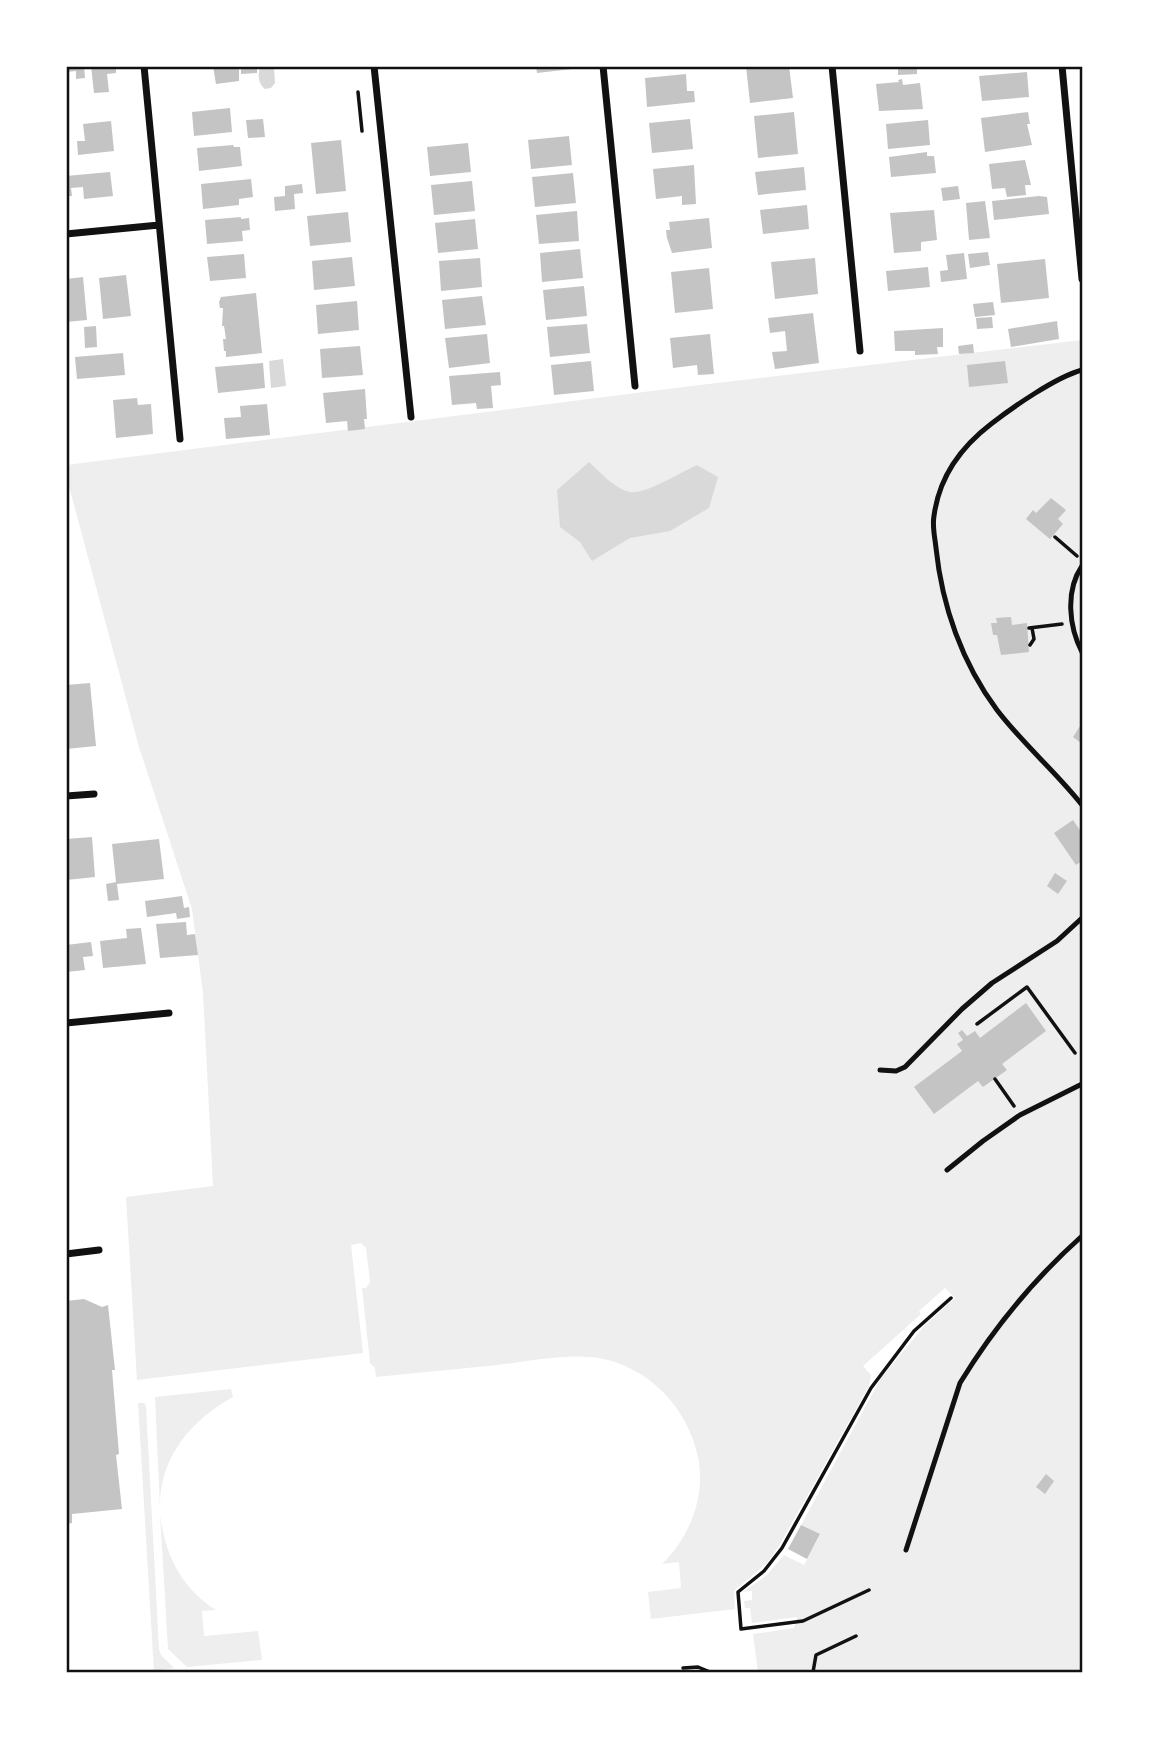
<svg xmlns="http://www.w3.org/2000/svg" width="1149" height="1739" font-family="'PT Serif',serif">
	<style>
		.green { fill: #eee }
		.water { fill: #d9d9d9 }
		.building { fill: #c4c4c4 }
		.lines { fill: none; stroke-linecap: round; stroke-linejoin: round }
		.path { stroke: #111; stroke-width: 3.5 }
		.service { stroke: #111; stroke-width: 5 }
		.minor { stroke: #111; stroke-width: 7 }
		.neatline { fill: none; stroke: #111; stroke-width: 2.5 }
	</style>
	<rect width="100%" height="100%" fill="#fff"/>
	<path class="green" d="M1082,340V1672H758L753,1634L794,1628L797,1617L752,1623L750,1608H745L744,1601L752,1600V1591L743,1592L767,1575L784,1555L804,1565L820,1535L801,1525L881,1378L925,1325L955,1298L945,1288L919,1311L921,1314L863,1366L871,1375L869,1386L779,1546L767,1563L734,1591L735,1609L651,1619L648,1592L681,1588L679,1562L662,1564C690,1537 706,1496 698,1457C688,1408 649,1367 599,1358C566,1353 530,1361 498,1365C457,1369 416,1373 376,1377L375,1368L370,1363L362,1288H366L370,1282L366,1248L361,1243L351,1245L363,1353L137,1380L126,1197L213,1186L203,993L192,909L139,747L67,479L66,465L691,386Z
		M231,1389L233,1397C192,1419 159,1458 160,1507L155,1397Z
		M138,1403H144L146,1406L159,1649L161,1655L174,1668L161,1670L163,1672H154Z
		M160,1513C164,1553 181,1588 216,1610L202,1611L204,1636L258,1631L262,1660L187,1667L168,1649Z"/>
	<path class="water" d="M261,67L274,68L275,83L271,88L265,89C258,84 257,73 261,67Z
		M283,359L286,386L271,388L269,361Z
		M589,462C600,472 615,489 630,492C645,495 681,472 697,465L718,477L709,508L670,531L630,538L592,561L580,542L560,527L557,490Z"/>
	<path class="building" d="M66,66H84L85,78L76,79V71L66,72Z
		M91,66H116V73L107,74L109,92L94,93Z
		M213,66H239V81L216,84Z
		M241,66H257V73L241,74Z
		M536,66H571L572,69L537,73Z
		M746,66H789L793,98L750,103Z
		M898,66H917V74L898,75Z
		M1027,72L1029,97L982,101L979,76Z
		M686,74L687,91H694L695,102L647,107L645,78Z
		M902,79L903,85L920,83L923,109L879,111L876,84L899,82L898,80Z
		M230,108L232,132L194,136L192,112Z
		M794,112L798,154L758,158L754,116Z
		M1028,112L1030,124H1027L1032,145L985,152L981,118Z
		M263,119L265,137L248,138L246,120Z
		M690,119L693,149L652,153L649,123Z
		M928,120L930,145L888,149L886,124Z
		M111,121L114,151L78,155L77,141H85L83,124Z
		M569,136L572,165L531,169L528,140Z
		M341,140L346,191L316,194L311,143Z
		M468,143L471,172L430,176L427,147Z
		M233,145L234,147H240L242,166L199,171L197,148Z
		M927,152V156H934L936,173L891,177L889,157Z
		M1025,160L1031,185H1025L1026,195L1007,197L1005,188L992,189L989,164Z
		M694,165L696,204L682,205V196L656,199L653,169Z
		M804,167L806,190L758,195L755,172Z
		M110,172L113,196L84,199L83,187L71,188L72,196H66V176Z
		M573,173L576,203L535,207L532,177Z
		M251,179L253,197L239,199V205L203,209L201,184Z
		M472,181L475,211L434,215L431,185Z
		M302,184L303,193L294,194L295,209L275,211L274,197L285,196V186Z
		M958,186L960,199L943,201L941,188Z
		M1039,196L1047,197L1049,214L994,220L992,201Z
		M985,201L990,238L969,240L966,203Z
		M807,205L809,229L763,234L760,210Z
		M934,210L937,240L921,242V251L894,253L890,213Z
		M577,211L579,241L539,244L536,215Z
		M348,212L351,242L310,246L307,216Z
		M241,217V219L249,218L250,230L242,231L243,241L207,244L205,220Z
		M709,218L712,248L672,253L667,238L666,230H670L669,222Z
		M475,219L478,249L438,253L435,223Z
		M580,249L583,278L542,282L540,253Z
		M988,252L990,265L970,268L968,254Z
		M964,253L967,279L941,282L940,271L948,270L946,255Z
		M244,254L246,278L210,281L207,257Z
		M352,257L355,286L314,290L312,261Z
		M480,258L482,287L441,291L439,261Z
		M815,258L818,294L775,299L771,262Z
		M1045,259L1049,298L1001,303L997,264Z
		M928,267L930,287L888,291L886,271Z
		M709,268L713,309L675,313L671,272Z
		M126,275L131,316L103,319L99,278Z
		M83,277L87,320L66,322V279Z
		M584,286L587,316L546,320L543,290Z
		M256,293L262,353L226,357V351H224L223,339H226L224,326H222L223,308H220L219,302L221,297Z
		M482,296L486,325L445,329L442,300Z
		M357,301L359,330L318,334L316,305Z
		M993,302L995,315L975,317L973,304Z
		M813,313L819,363L775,369L772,352L787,351L785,331L770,333L768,318Z
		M992,317L993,328L977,329L976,318Z
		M1057,321L1059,339L1011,347L1008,329Z
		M587,324L590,353L550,357L547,327Z
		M96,326L97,347L85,348L84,327Z
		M943,328V347H937L938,354L915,355V351H895L894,331Z
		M487,334L490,363L449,368L445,338Z
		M710,334L714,374L698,375L697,365L673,368L670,338Z
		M973,344L974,353L959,354L958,346Z
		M360,346L363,375L322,378L320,349Z
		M123,353L125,375L77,379L75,357Z
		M591,361L594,391L554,395L551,365Z
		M1005,361L1008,383L969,387L967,365Z
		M263,363L265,388L218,393L215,367Z
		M500,372L501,385L491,386L493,408L477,409L476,403L452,405L449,376Z
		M365,389L367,419H364L365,429L348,431L347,421L326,423L323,393Z
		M137,398L138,405L151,404L153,434L116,438L113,400Z
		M267,404L270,435L226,439L224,418L241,417L240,406Z
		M1051,498L1066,510L1058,519L1063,524L1050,539L1026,519L1033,510L1036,513Z
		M1011,617L1012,625L1027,623L1029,652L1001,655L997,635H993L991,623H997L996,618Z
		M90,683L96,746L66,749V685Z
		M1082,723V744L1073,737Z
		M1073,820L1082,833V861L1076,865L1054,833Z
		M92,837L95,877L66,880V839Z
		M159,839L164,879L117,884L119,900L108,901L106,884L116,882L112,844Z
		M1055,873L1067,881L1058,894L1047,886Z
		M182,896L184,908L189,907L190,917L177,919L176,913L147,917L145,901Z
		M186,922L187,935L195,934L198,955L160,958L156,924Z
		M141,928L146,964L103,968L100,941L127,938L126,929Z
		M91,942L93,956L83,957L85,970L66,972V945Z
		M1026,1003L1046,1031L1002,1064L1007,1070L983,1087L978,1081L934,1114L914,1087L962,1051L957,1044L963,1040L958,1033L962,1030L967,1036L975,1031L980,1038Z
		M84,1299L102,1307L108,1305L115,1370H112L119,1454L116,1455L122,1509L72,1514V1523L66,1524V1301Z
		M1046,1474L1054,1481L1045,1494L1036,1487Z
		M801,1525L820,1534L807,1559L788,1549Z"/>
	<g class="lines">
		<path class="path" d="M358,92L362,131
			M1055,537L1077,556
			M1029,628L1062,624
			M1030,645L1034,639L1032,628
			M977,1024L1027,987L1075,1053
			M995,1079L1014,1106
			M869,1590L803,1621L741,1629L738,1592L764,1571L782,1548L871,1388L914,1331L951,1298
			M683,1668L698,1667L710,1672
			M813,1672L816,1655L856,1636"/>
		<path class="service" d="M1082,370C1056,377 1013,407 991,424C961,447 939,477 934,516C932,526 935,538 936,548C942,606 962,663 997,710C1023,744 1056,772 1082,805
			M1082,566C1065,591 1069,627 1082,652
			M880,1070L896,1071L905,1067L962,1009L992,983L1057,941L1082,918
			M947,1170L983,1141L1020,1115L1082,1084
			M906,1550L960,1383C993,1329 1035,1278 1082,1236"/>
		<path class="minor" d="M144,66L180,439
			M374,66L411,417
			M603,66L635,386
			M832,66L860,351
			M1062,66L1082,279
			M66,234L159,225
			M66,796L94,794
			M66,1023L169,1013
			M66,1254L99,1250"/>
	</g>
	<rect width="1149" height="1739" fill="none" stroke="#ffffff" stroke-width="136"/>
	<rect x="68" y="68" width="1013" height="1603" class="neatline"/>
</svg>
